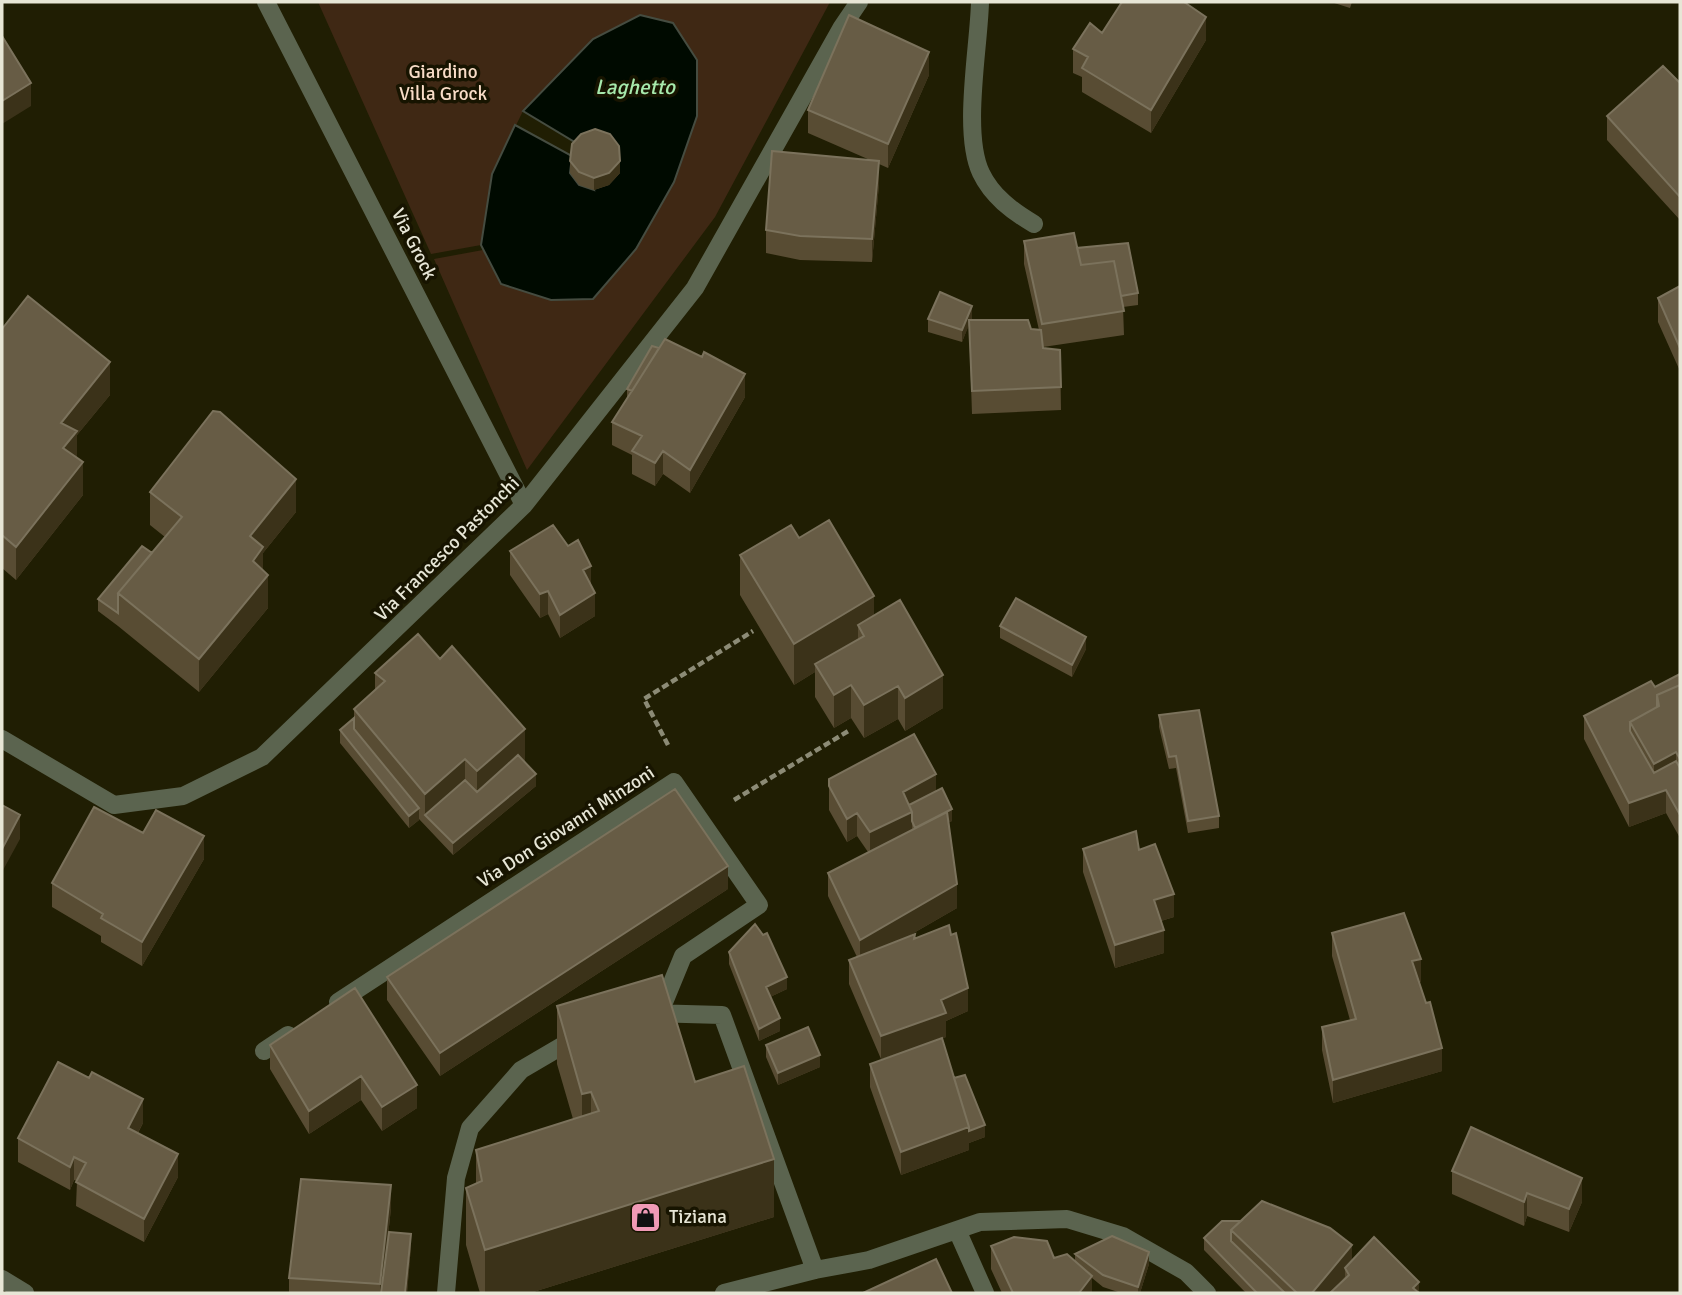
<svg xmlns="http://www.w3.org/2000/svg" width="1682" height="1295" font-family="Signika,sans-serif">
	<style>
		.green { fill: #3f2814 }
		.water { fill: #000a00; stroke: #454c40; stroke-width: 2 }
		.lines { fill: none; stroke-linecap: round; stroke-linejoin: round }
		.path { stroke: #8c8b76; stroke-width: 4.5; stroke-dasharray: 7 3.5; stroke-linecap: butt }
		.minor { stroke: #5b644f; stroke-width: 18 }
		.wall { fill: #584c33 }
		.shaded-wall { fill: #3b3219 }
		.building { fill: #675c45; stroke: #7b725c; stroke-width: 2 }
		.labels { text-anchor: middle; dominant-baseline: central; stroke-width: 7; stroke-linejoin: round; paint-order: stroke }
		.park-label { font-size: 19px; fill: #f9ddc7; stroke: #171400 }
		.street-label { font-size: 19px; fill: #e7e6d6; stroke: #171400 }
		.poi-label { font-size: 19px; fill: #e7e6d6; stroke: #171400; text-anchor: start }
		.water-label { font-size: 21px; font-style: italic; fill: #a7e9ac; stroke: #171400 }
	</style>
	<rect width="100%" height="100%" fill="#201e03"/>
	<path class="green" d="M318,2H830L715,217L527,470L434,259L483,250L501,284L593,298L673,23L640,15L593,39L523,111L492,174L481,245L431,254Z"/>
	<path class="water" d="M640,15L673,23L697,60V116L674,182L636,249L593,299L551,300L501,284L481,245L492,174L515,125L572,156L570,173L579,185L594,190L581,146L523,111L593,39Z"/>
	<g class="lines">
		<path class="path" d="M668,745L644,699L753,631
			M734,800L850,730"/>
		<path class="minor" d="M266,2L524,505
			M980,2C979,47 962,133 981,173C992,196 1012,211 1034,224
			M2,739L114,805L183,796L262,757L524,505L695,288L842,27L859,2
			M338,1002L674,782L759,905L683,956L660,1012
			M650,1013L722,1015L815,1270
			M264,1051L288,1035
			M957,1230L985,1293
			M2,1279L25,1293
			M446,1293L456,1178L470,1128L521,1070L579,1036
			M724,1293L815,1270L869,1260L980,1222L1067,1219L1123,1236L1186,1272L1207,1293"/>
	</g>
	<path class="wall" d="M1331,2H1352L1350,8Z
		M1102,33L1206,40L1151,133L1082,92V77L1073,73V49Z
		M929,75L888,168L879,164V184L872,262L800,260L766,253V230L870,160L808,133V110Z
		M1680,83V220L1607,140V116Z
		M570,161L620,173L609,185L594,190L579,185L570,173Z
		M1024,241L1077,248L1138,293V305L1123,307L1124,335L1043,347V348L1060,350L1061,410L972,414L969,324L962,342L928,332V319L972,318L971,320L1039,330L1024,264Z
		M1680,286V371L1658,322V298Z
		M2,329L110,395L77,435V458L83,495L16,580L2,568Z
		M627,389L745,397L690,493L663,474L655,486L632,474V455L612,445V422L627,399Z
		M150,492L296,512L263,553V571L268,608L199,692L118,626L98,611V599L152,553L165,537L150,525Z
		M799,538L874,616L943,708L905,731L898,719L864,738L851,718L834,728L815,697V672L794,685L740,595V555Z
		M510,551L591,585L595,616L560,638L548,614L540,618L510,575Z
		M1000,626L1086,649L1072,677L1000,638Z
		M375,673L525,762L536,786L453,855L419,819V820L409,828L340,743V730L354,718V709L375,690Z
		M1680,674V838L1666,813L1629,827L1584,739V716L1655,687Z
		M1159,715L1219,816V828L1188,833L1176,768L1169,769L1159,727Z
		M829,779L936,791L952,821L949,822L957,908L905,938L915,939L968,1011L946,1021V1037L881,1059L849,984V960L857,957L828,896V873L868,852L857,836L847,842L829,810Z
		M143,833L204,859L142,966L101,942V936L52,907V883Z
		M1083,849L1139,850L1174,917L1161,921L1164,953L1115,968L1083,872Z
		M728,889L440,1076L387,1000V977Z
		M1332,933L1421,982H1419L1442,1071L1333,1103L1322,1050V1027L1350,1020L1332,956Z
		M729,952L787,989L770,997L780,1031L759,1041L729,964Z
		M355,988L417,1108L382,1131L361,1100L309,1134L270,1069V1045Z
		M557,1006L695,1082L774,1217L530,1293H480L466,1245V1188L476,1184V1150L573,1119L557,1064Z
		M766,1045L820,1067L778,1085L766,1057Z
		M870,1064L954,1078L985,1137L969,1143V1150L901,1175L870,1087Z
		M143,1123L138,1133L178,1177L144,1242L76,1206L77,1181L74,1180L70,1190L18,1162V1138Z
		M1452,1171L1582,1202L1569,1232L1527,1216L1524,1226L1452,1194Z
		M391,1208L387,1245L411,1246L407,1293H289V1278Z
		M1222,1221L1352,1260L1419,1293H1246L1204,1250V1238Z
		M991,1246L1075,1261V1254L1149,1264L1140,1293H1121L1103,1287L1092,1278V1293H1002L991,1269Z"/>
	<path class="shaded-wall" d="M1206,17V40L1151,133V110Z
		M929,52V75L888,168V144Z
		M31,83V106L2,124V101Z
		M620,161V173L609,185L594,190V178Z
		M879,161V184L872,262V239Z
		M972,306V318L962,342V330Z
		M110,362V395L77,435V464L63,480L61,423Z
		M745,374V397L690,493V470Z
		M663,451V474L655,486V463Z
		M83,462V495L16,580V547Z
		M296,479V512L263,553V580L268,575V608L199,692V659L250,536Z
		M591,566V589L583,570Z
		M548,591V614L540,618V594Z
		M595,593V616L560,638V615Z
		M874,596V636H864L858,625V646L815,664V672L794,685V644Z
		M1086,637V649L1072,677V665Z
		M943,675V708L905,731V698Z
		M851,685V718L834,728V695Z
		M898,686V719L864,738V705Z
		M525,729V762L477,804V771Z
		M1676,752V785L1666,790V813L1629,827V803L1654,794V764Z
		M465,759V792L425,815V794Z
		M536,774V786L453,855V843Z
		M936,774V798L908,813L903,792Z
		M419,808V820L409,828V816Z
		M952,809V821L915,840V828Z
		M912,812V835L870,856V832Z
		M857,813V836L847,842V819Z
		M20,815V839L2,872V849Z
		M204,836V859L142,966V942Z
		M728,866V889L440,1076V1053Z
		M957,884V908L860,964V940Z
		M1174,894V917L1154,923V900Z
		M1164,930V953L1115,968V945Z
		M1421,959V982L1412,984V961Z
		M787,977V989L766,999V987Z
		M968,988V1011L946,1021V1037L881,1059V1036L941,1000Z
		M780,1018V1031L759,1041V1029Z
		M1442,1048V1071L1333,1103V1080Z
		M820,1055V1067L778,1085V1073Z
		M361,1076V1100L309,1134V1111Z
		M417,1085V1108L382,1131V1107Z
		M591,1092V1149L582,1152V1094Z
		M143,1099V1123L128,1151V1128Z
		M985,1125V1137L969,1143V1150L901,1175V1152L969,1127Z
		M178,1154V1177L144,1242V1219Z
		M74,1157V1180L70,1190V1167Z
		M774,1159V1217L530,1293H485V1250Z
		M1582,1178V1202L1569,1232V1209Z
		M391,1185V1208L382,1293H380V1284Z
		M1527,1193V1216L1524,1226V1202Z
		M411,1234V1246L407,1293H405Z
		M1352,1245V1268H1345V1277L1331,1293H1312Z
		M1149,1252V1264L1140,1293H1138V1287Z
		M1092,1276V1293H1079Z
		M1419,1282V1293L1413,1288Z"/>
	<path class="building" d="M1122,2H1184L1206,17L1151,110L1082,68L1088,57L1073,49L1090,23L1102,33Z
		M849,15L929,52L888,144L808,110Z
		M2,36L31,83L2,101Z
		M1663,66L1680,83V197L1607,116Z
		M595,129L610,134L619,146L620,161L609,173L594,178L579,172L570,161L572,144L581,134Z
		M772,151L879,161L872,239L800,236L766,230Z
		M1074,233L1081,265L1114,261L1124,311L1042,324L1024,241Z
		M1128,243L1138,293L1121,296L1114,261L1081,265L1077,248Z
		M1680,286V348L1658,298Z
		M940,292L972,306L962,330L928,319Z
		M28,296L110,362L61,423L77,431L63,448L83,462L16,547L2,535V329Z
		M969,320H1028L1031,329L1041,330L1043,348L1060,350L1061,387L972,391Z
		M665,339L702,357L704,352L745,374L690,470L663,451L655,463L632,451L642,436L612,422Z
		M652,346L659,348L632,391L627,389Z
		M213,411L220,412L296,479L250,536L263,547L253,561L268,575L199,659L118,593L182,517L150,492Z
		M829,520L874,596L794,644L740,555L791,525L799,538Z
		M553,525L568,546L578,540L591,566L583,570L595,593L560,615L548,591L540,594L510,551Z
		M142,546L152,553L118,593V613L98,599Z
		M1016,598L1086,637L1072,665L1000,626Z
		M900,600L943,675L905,698L898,686L864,705L851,685L834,695L815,664L864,636L858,625Z
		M418,634L440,659L452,646L525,729L477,771L465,759L425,794L354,709L385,681L375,673Z
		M1680,674V685L1657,695V707L1630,722V731L1654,773L1676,761L1680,768V815L1666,790L1629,803L1584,716L1651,681L1655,687Z
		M1680,685V759L1676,752L1654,764L1630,722L1659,706L1657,695Z
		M1199,710L1219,816L1188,821L1176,756L1169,757L1159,715Z
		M354,718V729L419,808L409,816L340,730Z
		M914,734L936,774L903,792L912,812L870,832L857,813L847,819L829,786V779Z
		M518,755L536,774L453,843L425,815L465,780L477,792Z
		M942,788L952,809L915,828L912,821V812L909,805Z
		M675,789L728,866L440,1053L387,977Z
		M2,805L20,815L2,849Z
		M94,807L143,833L156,810L204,836L142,942L101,918L103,914L52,883Z
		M947,812L957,884L860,940L828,873Z
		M1136,831L1139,850L1155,844L1174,894L1154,900L1164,930L1115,945L1083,849Z
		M1404,913L1421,959L1412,961L1426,1003L1430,1002L1442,1048L1333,1080L1322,1027L1356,1019L1332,933Z
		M755,924L763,935L767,933L787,977L766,987L780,1018L759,1029L729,952Z
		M949,925L951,935L956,933L968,988L941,1000L946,1013L881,1036L849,960L915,934L914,939Z
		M662,975L695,1082L744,1066L774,1159L485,1250L466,1188L482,1181L476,1150L599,1111L591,1092L582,1094L557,1006Z
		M355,988L417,1085L382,1107L361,1076L309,1111L270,1045Z
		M808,1027L820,1055L778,1073L766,1045Z
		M942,1038L969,1127L901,1152L870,1064Z
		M58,1062L89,1078L92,1072L143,1099L128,1128L178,1154L144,1219L76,1182L86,1163L74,1157L70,1167L18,1138Z
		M965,1075L985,1125L969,1131V1127L954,1078Z
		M1471,1127L1582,1178L1569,1209L1527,1193L1524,1202L1452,1171Z
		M301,1179L391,1185L380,1284L289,1278Z
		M1262,1201L1330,1228L1352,1245L1312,1293H1297L1231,1230Z
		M1222,1221H1241L1231,1230V1241L1285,1293H1257L1204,1238Z
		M389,1232L411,1234L405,1293H381Z
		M1112,1236L1149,1252L1138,1287L1103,1275L1075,1254Z
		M1014,1237L1047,1241L1054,1258L1067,1254L1092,1276L1079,1293H1013L991,1246Z
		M1374,1237L1419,1282L1413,1288L1419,1293H1330L1349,1275L1345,1268Z
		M936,1259L952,1293H863Z"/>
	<defs>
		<symbol id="shop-square" viewBox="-11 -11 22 22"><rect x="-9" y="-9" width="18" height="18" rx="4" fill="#f09ab6" stroke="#171400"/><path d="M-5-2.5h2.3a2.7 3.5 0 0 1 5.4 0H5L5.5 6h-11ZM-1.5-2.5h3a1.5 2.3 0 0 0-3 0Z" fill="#111"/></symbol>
	</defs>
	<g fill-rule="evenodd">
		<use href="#shop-square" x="628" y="1200" width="35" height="35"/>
	</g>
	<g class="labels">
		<g class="park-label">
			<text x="443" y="72">Giardino<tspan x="443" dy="22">Villa Grock</tspan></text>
		</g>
		<g class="street-label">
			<text transform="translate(414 244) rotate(63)">Via Grock</text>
			<text transform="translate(447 549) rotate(-45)">Via Francesco Pastonchi</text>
			<text transform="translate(566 827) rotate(-33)">Via Don Giovanni Minzoni</text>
		</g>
		<g class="poi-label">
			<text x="669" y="1217">Tiziana</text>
		</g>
		<g class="water-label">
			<text x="635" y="87">Laghetto</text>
		</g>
	</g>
	<rect width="1682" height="1295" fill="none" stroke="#e7e6d6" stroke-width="7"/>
</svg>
